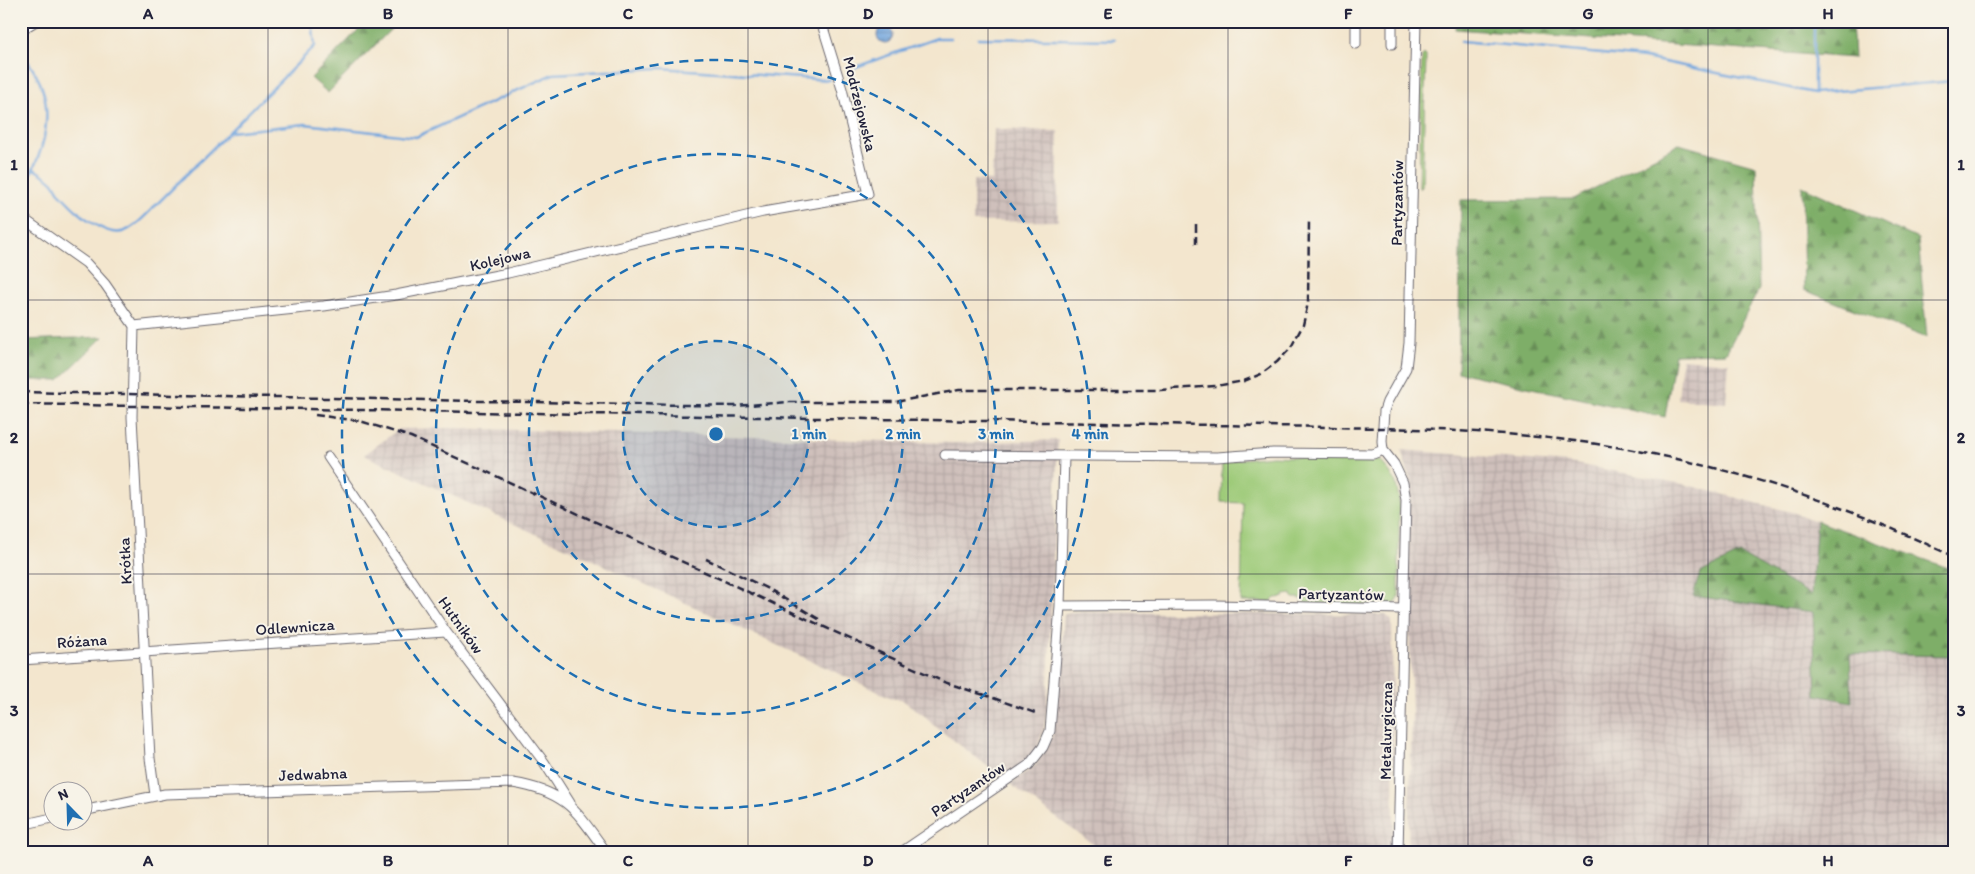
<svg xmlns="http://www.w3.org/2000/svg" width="1975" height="874" font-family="Itim,sans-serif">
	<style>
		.industrial { fill: url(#industrial-grid) }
		.grass { fill: url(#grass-tufts); stroke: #60765a }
		.forest { fill: url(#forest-firs); stroke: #506852 }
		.green { fill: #9dca78; stroke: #60765a }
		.water { fill: url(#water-rules); stroke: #4a648c }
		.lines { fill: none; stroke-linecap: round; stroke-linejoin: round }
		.stream { stroke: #71a5de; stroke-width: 2.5 }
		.minor-casing { stroke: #6b676e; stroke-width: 11 }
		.minor { stroke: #fff; stroke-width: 9 }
		.rail { stroke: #22223b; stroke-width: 2.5; stroke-dasharray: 8 4; stroke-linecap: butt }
		.grid { fill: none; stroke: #22223b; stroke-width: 1; stroke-opacity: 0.55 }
		.ring { fill: none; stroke: #1f6fb2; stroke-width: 2.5; stroke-dasharray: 9 6 }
		.labels { text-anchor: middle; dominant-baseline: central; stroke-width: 4; stroke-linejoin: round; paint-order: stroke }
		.street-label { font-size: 16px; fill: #22223b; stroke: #f7f3e8 }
		.centre { fill: #1f6fb2; stroke: #f7f3e8; stroke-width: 2.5 }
		.ring-label { font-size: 15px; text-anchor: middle; font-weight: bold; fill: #1f6fb2; stroke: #f7f3e8; stroke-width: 4; stroke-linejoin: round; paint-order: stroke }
		.neatline { fill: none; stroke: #22223b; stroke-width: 2 }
		.grid-label { font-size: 16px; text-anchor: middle; font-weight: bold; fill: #22223b }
	</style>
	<defs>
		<pattern id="industrial-grid" width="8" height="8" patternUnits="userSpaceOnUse" patternTransform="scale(1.25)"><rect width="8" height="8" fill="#cfc0bb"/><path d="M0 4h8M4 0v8" fill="none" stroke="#b1a5a2"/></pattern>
		<pattern id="grass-tufts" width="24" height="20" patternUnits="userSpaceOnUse" patternTransform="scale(1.25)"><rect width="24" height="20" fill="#9dca78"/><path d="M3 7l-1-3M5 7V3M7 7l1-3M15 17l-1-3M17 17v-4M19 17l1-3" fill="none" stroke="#87ad69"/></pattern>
		<pattern id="forest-firs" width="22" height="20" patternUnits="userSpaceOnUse" patternTransform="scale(1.25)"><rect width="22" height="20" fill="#7eae68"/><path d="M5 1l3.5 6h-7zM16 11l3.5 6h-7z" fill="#678d57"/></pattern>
		<pattern id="water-rules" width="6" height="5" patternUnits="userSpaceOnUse" patternTransform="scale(1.25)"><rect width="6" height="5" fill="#71a5de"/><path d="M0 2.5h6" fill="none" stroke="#5c86b5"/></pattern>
	</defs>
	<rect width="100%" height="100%" fill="#f7f3e8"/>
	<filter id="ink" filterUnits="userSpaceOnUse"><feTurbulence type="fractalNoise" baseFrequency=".02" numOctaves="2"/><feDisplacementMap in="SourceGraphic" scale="10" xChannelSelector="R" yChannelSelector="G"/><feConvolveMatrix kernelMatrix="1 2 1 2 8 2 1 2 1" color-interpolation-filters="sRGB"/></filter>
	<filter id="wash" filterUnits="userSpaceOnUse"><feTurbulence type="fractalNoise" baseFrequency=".0096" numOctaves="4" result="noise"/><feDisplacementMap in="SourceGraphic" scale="20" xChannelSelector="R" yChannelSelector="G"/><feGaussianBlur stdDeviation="1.12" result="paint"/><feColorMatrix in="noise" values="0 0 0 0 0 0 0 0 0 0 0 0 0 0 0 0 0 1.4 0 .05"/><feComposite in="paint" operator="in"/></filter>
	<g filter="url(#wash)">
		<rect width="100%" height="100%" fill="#f3e6ce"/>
		<path class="industrial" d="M994,129L1058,131V221L973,222V180L992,181Z
			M1682,359L1729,363L1726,403L1678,399Z
			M450,428L955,443L1058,440L1047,706L1044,727L1037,749L1017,769L1003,779L998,774L932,724L926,717L901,699H894L364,455L399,429Z
			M1401,450L1570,463L1683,484L1795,513L1919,561L1954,580V853H1408L1412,714L1408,590L1410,479Z
			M1069,612L1386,615L1392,621L1394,853H1105L1010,784L1036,765L1052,739L1057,706L1064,615Z"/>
		<path class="grass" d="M1424,54L1426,56L1422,187L1420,189L1419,187L1422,57Z"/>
		<path class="forest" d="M367,21H399L328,93L311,78Z
			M1456,21H1852L1854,58L1455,29Z
			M1679,144L1756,166L1759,289L1726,353L1675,354L1665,417L1458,372L1461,200L1574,199Z
			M1802,186L1918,239L1927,338L1804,290Z
			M103,337L59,380H21V340Z
			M1817,521L1954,570V656L1850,654L1852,702L1816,695L1813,612L1693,596L1700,573L1740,554L1811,595Z"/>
		<path class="green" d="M1273,456L1381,461L1395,480L1399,498V596L1397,602L1390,605L1305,603L1300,598H1293L1292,594L1284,595V597L1275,598L1271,602H1241L1243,503L1221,502L1222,461Z"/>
		<path class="water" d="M877 35a8 8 0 1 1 16 0a8 8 0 1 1-16 0Z"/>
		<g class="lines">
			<path class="stream" d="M1814,21V92
				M978,38L1114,40
				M1461,41L1645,58L1814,93L1954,81
				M21,51C29,63 38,75 42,88C51,113 45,144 34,167C31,174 26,180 21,186
				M853,68L937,38H951
				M230,132L305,124L416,137L553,74L660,68L830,80
				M34,169C40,173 48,177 53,183C57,187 59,194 64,198C77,212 106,239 125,231C135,227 142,219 149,212L315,46L312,21"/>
		</g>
	</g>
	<g filter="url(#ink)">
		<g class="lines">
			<defs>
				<path id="minor" d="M21,30L36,21
					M1356,44V21
					M1392,44V21
					M21,217L86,263L105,284L134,326
					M134,326L324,306L396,295L508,273L763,212L868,194L842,89L821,21
					M134,326L132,417L150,758L155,795
					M945,455L1217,457L1273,453L1373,454L1383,450
					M328,457L446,632L544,762L570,803
					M1060,606L1214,605L1403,609
					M21,660L446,632
					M82,811L165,794L513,783C568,792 577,812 607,853
					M21,825L52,818
					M900,853L1029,765L1043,747L1050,731L1060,606L1064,456
					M1398,853L1406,500L1403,483L1394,464L1383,450L1382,441L1384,411L1387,402L1406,368L1409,343L1416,21"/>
			</defs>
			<use href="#minor" class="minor-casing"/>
			<use href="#minor" class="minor"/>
			<path class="rail" d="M1196,244V220
				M21,392L735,406L789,402H895L959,390H1159L1216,386L1244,381L1261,374L1277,362L1290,349L1303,325L1308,303L1309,220
				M21,404L1383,428C1447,430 1511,433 1575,441C1707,458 1835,499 1954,557
				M315,415L360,421L411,437L944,682L987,696
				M706,559L768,589L822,621
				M982,694L1038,714"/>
		</g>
	</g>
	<path class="grid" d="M268,21V853M508,21V853M748,21V853M988,21V853M1228,21V853M1468,21V853M1708,21V853M21,300H1954M21,574H1954"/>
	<circle cx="716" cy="434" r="93" fill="#1f6fb2" fill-opacity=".12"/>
	<g class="ring">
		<circle cx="716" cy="434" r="93"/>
		<circle cx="716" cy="434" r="187"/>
		<circle cx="716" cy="434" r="280"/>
		<circle cx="716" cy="434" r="374"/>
	</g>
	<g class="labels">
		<g class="street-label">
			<text transform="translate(860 104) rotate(76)">Modrzejowska</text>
			<text transform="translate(1397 203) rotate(-89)">Partyzantów</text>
			<text transform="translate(500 259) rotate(-13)">Kolejowa</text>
			<text transform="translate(125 561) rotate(-93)">Krótka</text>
			<text transform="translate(1341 594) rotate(1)">Partyzantów</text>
			<text transform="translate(461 625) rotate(55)">Hutników</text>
			<text transform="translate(295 627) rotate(-4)">Odlewnicza</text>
			<text transform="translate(82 641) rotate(-4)">Różana</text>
			<text transform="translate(1386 731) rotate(-89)">Metalurgiczna</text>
			<text transform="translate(313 774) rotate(-2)">Jedwabna</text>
			<text transform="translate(968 789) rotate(-34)">Partyzantów</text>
		</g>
	</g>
	<circle cx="716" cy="434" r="8" class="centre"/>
	<g class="ring-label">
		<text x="809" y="439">1 min</text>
		<text x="903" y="439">2 min</text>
		<text x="996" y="439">3 min</text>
		<text x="1090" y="439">4 min</text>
	</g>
	<rect width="1975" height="874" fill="none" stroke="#f7f3e8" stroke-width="55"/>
	<g transform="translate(68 806) rotate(337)"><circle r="24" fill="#f7f3e8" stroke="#a29fa3"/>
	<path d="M0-4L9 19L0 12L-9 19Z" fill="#1f6fb2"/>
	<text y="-8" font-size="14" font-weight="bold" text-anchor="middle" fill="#22223b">N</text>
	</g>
	<rect x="28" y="28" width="1920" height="818" class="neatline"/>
	<g class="grid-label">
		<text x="148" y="19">A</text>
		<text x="388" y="19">B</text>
		<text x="628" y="19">C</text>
		<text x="868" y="19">D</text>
		<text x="1108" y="19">E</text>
		<text x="1348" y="19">F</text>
		<text x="1588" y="19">G</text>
		<text x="1828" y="19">H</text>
		<text x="14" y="170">1</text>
		<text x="1961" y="170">1</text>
		<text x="14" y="443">2</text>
		<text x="1961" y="443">2</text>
		<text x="14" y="716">3</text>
		<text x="1961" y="716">3</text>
		<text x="148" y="866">A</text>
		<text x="388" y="866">B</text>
		<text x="628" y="866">C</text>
		<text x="868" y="866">D</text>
		<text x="1108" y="866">E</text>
		<text x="1348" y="866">F</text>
		<text x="1588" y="866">G</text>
		<text x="1828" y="866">H</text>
	</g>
</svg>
